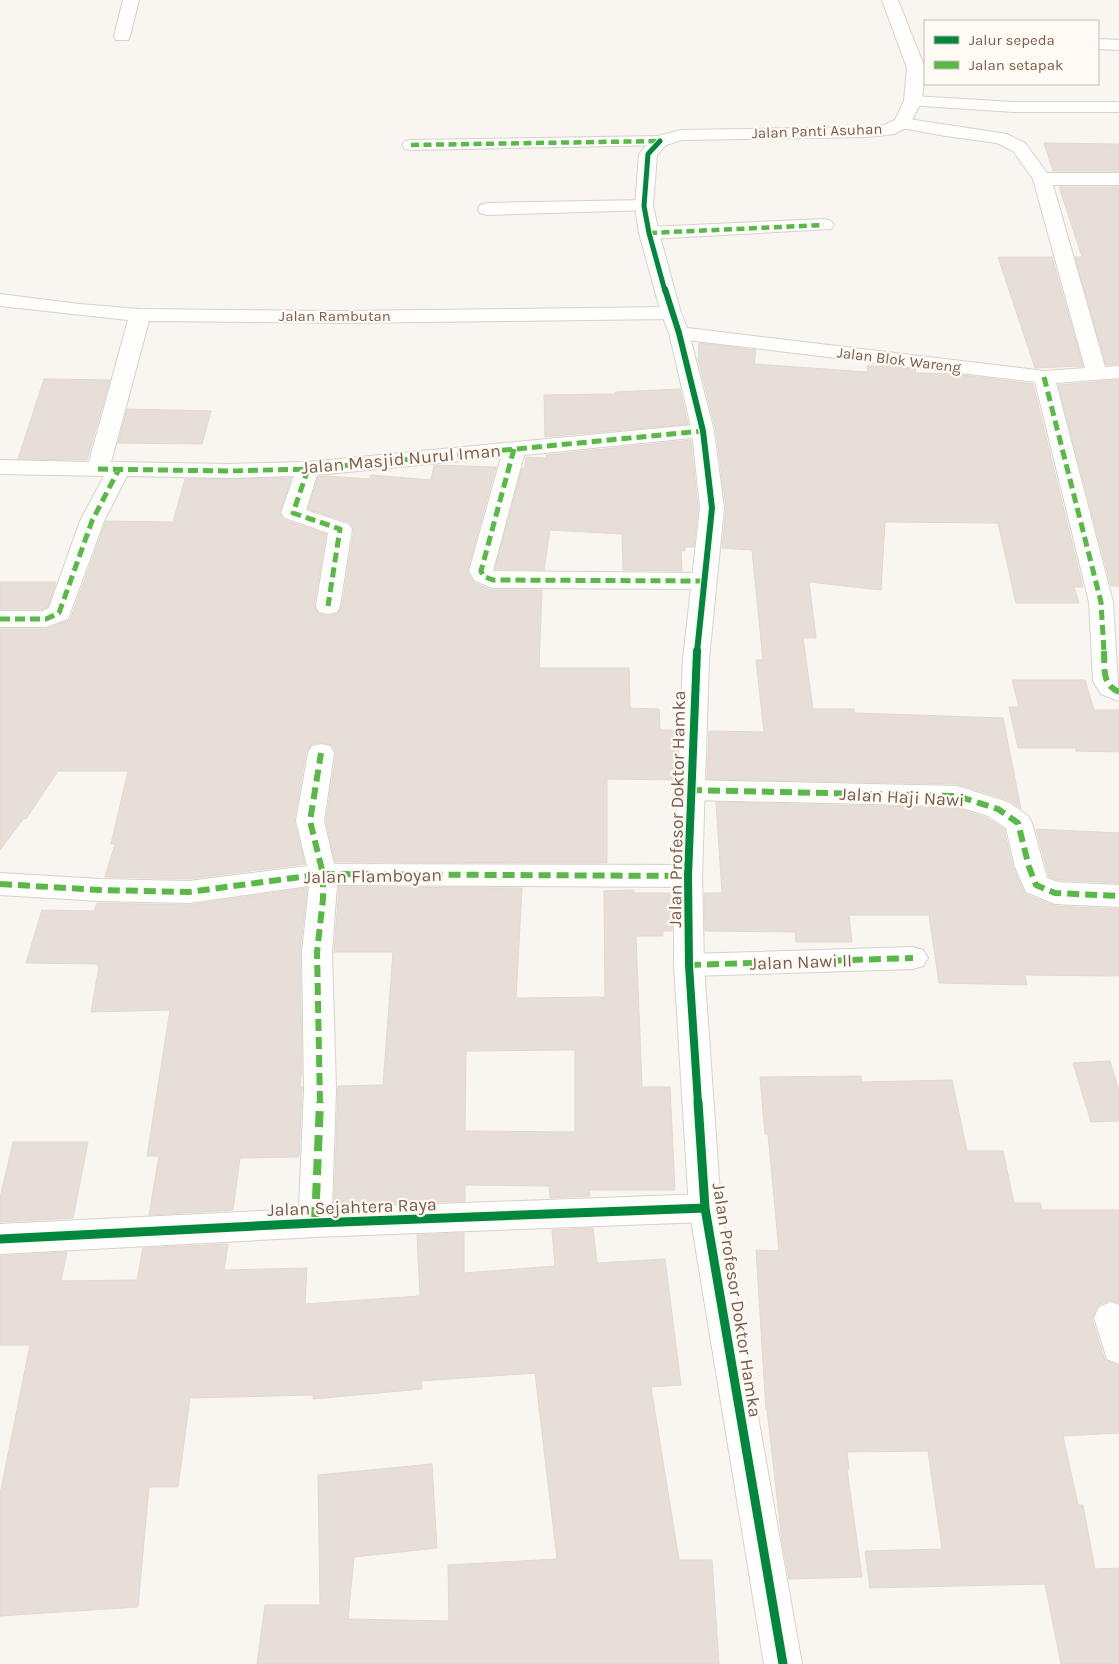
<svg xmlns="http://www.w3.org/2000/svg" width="1119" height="1664" font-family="Karla,sans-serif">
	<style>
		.building { fill: #e6ded7; stroke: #e2d8d2; fill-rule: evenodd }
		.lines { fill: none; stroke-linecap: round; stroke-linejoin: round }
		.street-casing { stroke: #d7d1cb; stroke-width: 2 }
		.secondary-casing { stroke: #d9d2cb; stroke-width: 2 }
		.street { fill: #fefefd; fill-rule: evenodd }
		.secondary { fill: #fefefd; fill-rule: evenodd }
		.quiet-far3 { stroke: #58b947; stroke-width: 4.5; stroke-dasharray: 8 4.5; stroke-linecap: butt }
		.quiet-far2 { stroke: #58b947; stroke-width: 5; stroke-dasharray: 10 5; stroke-linecap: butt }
		.quiet-far1 { stroke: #58b947; stroke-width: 6; stroke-dasharray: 12 6; stroke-linecap: butt }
		.quiet { stroke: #58b947; stroke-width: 8; stroke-dasharray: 16 8; stroke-linecap: butt }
		.cycleway-far3-casing { stroke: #fffaf3; stroke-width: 7 }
		.cycleway-far2-casing { stroke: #fffaf3; stroke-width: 9 }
		.cycleway-far1-casing { stroke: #fffaf3; stroke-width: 11 }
		.cycleway-casing { stroke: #fffaf3; stroke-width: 12 }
		.cycleway-far3 { stroke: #00873e; stroke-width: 5 }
		.cycleway-far2 { stroke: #00873e; stroke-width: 6 }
		.cycleway-far1 { stroke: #00873e; stroke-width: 8 }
		.cycleway { stroke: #00873e; stroke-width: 9 }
		.labels { text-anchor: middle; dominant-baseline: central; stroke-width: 4.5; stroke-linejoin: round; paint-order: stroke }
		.far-street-label { font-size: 15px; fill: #7a5c4d; stroke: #fffaf3 }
		.street-label { font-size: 18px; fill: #7a5c4d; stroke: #fffaf3 }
	</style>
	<rect width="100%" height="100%" fill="#f9f5f0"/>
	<path class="building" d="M1044,143L1119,144V171H1053Z
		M1059,187H1119V364L1106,365L1075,257H1082Z
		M998,257H1052L1083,366L1035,368Z
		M699,343L756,350L754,364L868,372L867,366H888L915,369L916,373L955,374L1033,384L1083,587H1074L1079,603H1016L998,523L885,522L881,590L809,582L816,638H803L813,709H854V713L1003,718L1021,809L1009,800L957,784L707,779L709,731L764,732L756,660H763L752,550L722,548L726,508L716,431L698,359Z
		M44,379L110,380L87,460L18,459Z
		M1119,380V586H1111L1058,385Z
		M680,389L688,424L545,437L544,395L615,394V392Z
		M127,409L211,411L202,444L118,443Z
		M691,440L698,508L694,547H685V551H681L682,571L623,570L622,534L550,530L544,570L495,569L522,468H525L526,457L546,458V455Z
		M434,465L496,467L467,572L474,583L492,590H542L539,668H629L630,708L659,709L660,730H678L676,780L607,779V863L335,862L326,821L336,753L332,745L321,742L312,744L306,753L294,821L305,864L189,879L105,877L115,844H111L128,771H58L26,819L24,818L0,850V629H46L70,620L106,521L173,522L185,479L291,478L280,514L284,520L326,534L314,606L319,614L328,616L337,614L342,606L354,529L349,522L308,509L318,477L326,476L370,479L371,475L431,480Z
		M0,582H56L48,607L42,609H0Z
		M1012,680H1085L1094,710H1119V752L1076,751L1075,748H1018L1009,707H1019Z
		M716,802L956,808L987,818L1004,829L1013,867L1025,894L1055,906L1119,909V976L1025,975L1027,985L939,983L929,915H849L852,942H796L795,932L705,931L704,893H722Z
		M1036,829L1119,833V883L1058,880L1049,877Z
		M339,887L522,888L516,998L605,997L604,891L634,890V893H672V931H663V936H636L642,1087H670L675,1190H589L590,1196L550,1198L549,1186L465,1185V1201L334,1206L338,1086L383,1085L393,952H334ZM575,1050V1132L465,1131L466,1051Z
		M307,888L300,952L302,1066L300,1087H302V1090L299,1157L240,1158L233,1210L149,1215L159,1156H147L170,1010L91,1012L99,966H97L98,964L26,963L42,910L94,911L97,903L189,905Z
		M1110,1061L1119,1091V1121L1091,1122L1073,1063Z
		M861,1076L862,1082L952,1080L967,1151H1003L1014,1203H1040L1042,1210H1119V1303L1110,1300L1098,1305L1092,1319L1105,1360L1119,1366V1433L1063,1436L1078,1505H1083L1095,1569L1119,1568V1664H1061L1045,1584L870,1588L865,1551L942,1549L928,1451L847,1452L849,1469H847L862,1577L789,1579L782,1541L767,1410H766L756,1250L779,1251L768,1134H765L760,1077Z
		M13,1142H88L73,1218L0,1222V1198Z
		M593,1228L597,1263L665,1259L681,1385L651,1387L679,1560H712L719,1664H257L265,1605H320L318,1475L432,1464L437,1548L354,1557L348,1619L449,1621L448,1565L557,1559L535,1373L421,1381L422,1389L313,1399V1395L190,1398L178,1487H149L138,1607L0,1616V1494L30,1345H0V1256L67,1252L61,1281L137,1280L143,1248L228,1244L224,1270L307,1268L305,1304L420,1296L417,1235L464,1233V1273L555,1266L552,1230Z"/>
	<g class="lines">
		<defs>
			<path id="street" d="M123,0H139L130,36L128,40H116L114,36Z
				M1098,39L1119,40V50L1098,49Z
				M913,96L1014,102H1119V112H1014L907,105L904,101L907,97Z
				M902,118L1007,134L1025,143L1047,173H1119V185H1053L1105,367L1119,366V378L1056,383L1113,602L1119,701L1101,694L1093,681L1089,602L1035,382L679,339L672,337L669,333L672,329L679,327L1044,371L1085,368L1033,179L1013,151L997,143L946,136L896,127L893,123L896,119Z
				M660,136L666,137L669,141L666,145L411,150L405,149L402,145L405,141L411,140Z
				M644,200L651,202L653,206L651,210L487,215L480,213L478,209L480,205L487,203Z
				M824,219L831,221L834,225L831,229L649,239L642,237L639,233L642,229L649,227Z
				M0,294L79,304L140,309L340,311L671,307L678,309L681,313L678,317L671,319L340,323L149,321L111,462L228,464L308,462L703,424L711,426L714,431L711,436L524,455L493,571L703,573L712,576L715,581L712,586L703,589L493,588L475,581L469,571L501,457L317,475L306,510L348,524L352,529L340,606L337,612L328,614L319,612L316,606L328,533L285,518L281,513L294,476L228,478L127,476L104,521L68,619L46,627H0V611H42L49,608L80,521L104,476L0,474V460L89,462L128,320L0,306Z
				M321,744L330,746L334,753L324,821L334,864L688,865L698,869L702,876L698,883L688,887L337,885L332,952L336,1090L332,1208L705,1194L717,1198L721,1208L717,1218L705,1222L315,1237L0,1254V1224L299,1209L304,1090L302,952L309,886L189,903L100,901L0,895V873L100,879L189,881L307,866L296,821L308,753L312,746Z
				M690,780L957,786L1008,802L1028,816L1032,823L1047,878L1058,882L1119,885V907L1055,904L1026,892L1015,867L1006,828L988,816L956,806L690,800L680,797L677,790L680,783Z
				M913,947L923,950L928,958L923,966L913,969L689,976L679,973L674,965L679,957L689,954Z
				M1111,1302L1119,1305V1364L1107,1359L1094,1318L1099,1307Z"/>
			<path id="secondary" d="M882,0H898L925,68L922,101L908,127L894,134L867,137L682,140L666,145L657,155L653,206L659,233L681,313L689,333L714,431L724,508L709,659L702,876L704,965L721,1208L802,1664H764L689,1208L674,965V876L683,659L700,508L692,431L669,333L661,313L639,233L635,206L639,154L654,137L681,130L867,127L884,125L895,120L904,101L907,68Z"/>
		</defs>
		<use href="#street" class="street-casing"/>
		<use href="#secondary" class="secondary-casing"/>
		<use href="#street" class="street"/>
		<use href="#secondary" class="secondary"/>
		<path class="quiet-far3" d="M411,145L660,141
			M649,233L824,225"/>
		<path class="quiet-far2" d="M1044,377L1101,602L1104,652
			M514,449L481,571L483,576L493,580L703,581
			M98,469L228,471L308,469L703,431
			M308,469L293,513L340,529L328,606
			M0,619H46L59,613L92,521L119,469"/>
		<path class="quiet-far1" d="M1104,651C1105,668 1101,684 1119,692
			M690,790L957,796L998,809L1018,823L1029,867L1036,885L1055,893L1119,896
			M0,884L100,890L189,892L323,874L688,876
			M689,965L913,958
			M320,1103L317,952L323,899V874L310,821L321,753"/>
		<path class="quiet" d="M315,1223L320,1102"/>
		<defs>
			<path id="cycleway-far3" d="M660,141L648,154L644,206L649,233L665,291"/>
			<path id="cycleway-far2" d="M665,289L679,333L703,431L712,508L697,652"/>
			<path id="cycleway-far1" d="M697,651L688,876L689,965L698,1103"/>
			<path id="cycleway" d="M698,1102L705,1208L783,1664
				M0,1239L315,1223L705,1208"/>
		</defs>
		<use href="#cycleway-far3" class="cycleway-far3-casing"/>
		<use href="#cycleway-far2" class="cycleway-far2-casing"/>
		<use href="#cycleway-far1" class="cycleway-far1-casing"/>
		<use href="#cycleway" class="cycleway-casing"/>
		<use href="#cycleway-far3" class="cycleway-far3"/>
		<use href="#cycleway-far2" class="cycleway-far2"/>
		<use href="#cycleway-far1" class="cycleway-far1"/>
		<use href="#cycleway" class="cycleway"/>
	</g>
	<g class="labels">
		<g class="far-street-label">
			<text transform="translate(817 131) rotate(-2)">Jalan Panti Asuhan</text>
			<text x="335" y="316">Jalan Rambutan</text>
			<text transform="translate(899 360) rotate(7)">Jalan Blok Wareng</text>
		</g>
		<g class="street-label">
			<text transform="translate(401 459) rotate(-5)">Jalan Masjid Nurul Iman</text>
			<text transform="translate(902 797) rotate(3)">Jalan Haji Nawi</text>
			<text transform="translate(677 809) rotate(-89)">Jalan Profesor Doktor Hamka</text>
			<text transform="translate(373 876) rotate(-1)">Jalan Flamboyan</text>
			<text transform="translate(801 962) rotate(-2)">Jalan Nawi II</text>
			<text transform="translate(352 1207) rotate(-2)">Jalan Sejahtera Raya</text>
			<text transform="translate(737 1300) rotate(81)">Jalan Profesor Doktor Hamka</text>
		</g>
	</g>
	<rect x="924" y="20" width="175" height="65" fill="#fffaf3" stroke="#cabbb1"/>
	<rect x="934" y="36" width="25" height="8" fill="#00873e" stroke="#cabbb1"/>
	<text x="969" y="45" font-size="15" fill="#7a5c4d">Jalur sepeda</text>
	<rect x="934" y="61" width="25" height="8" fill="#58b947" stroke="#cabbb1"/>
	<text x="969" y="70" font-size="15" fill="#7a5c4d">Jalan setapak</text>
</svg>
